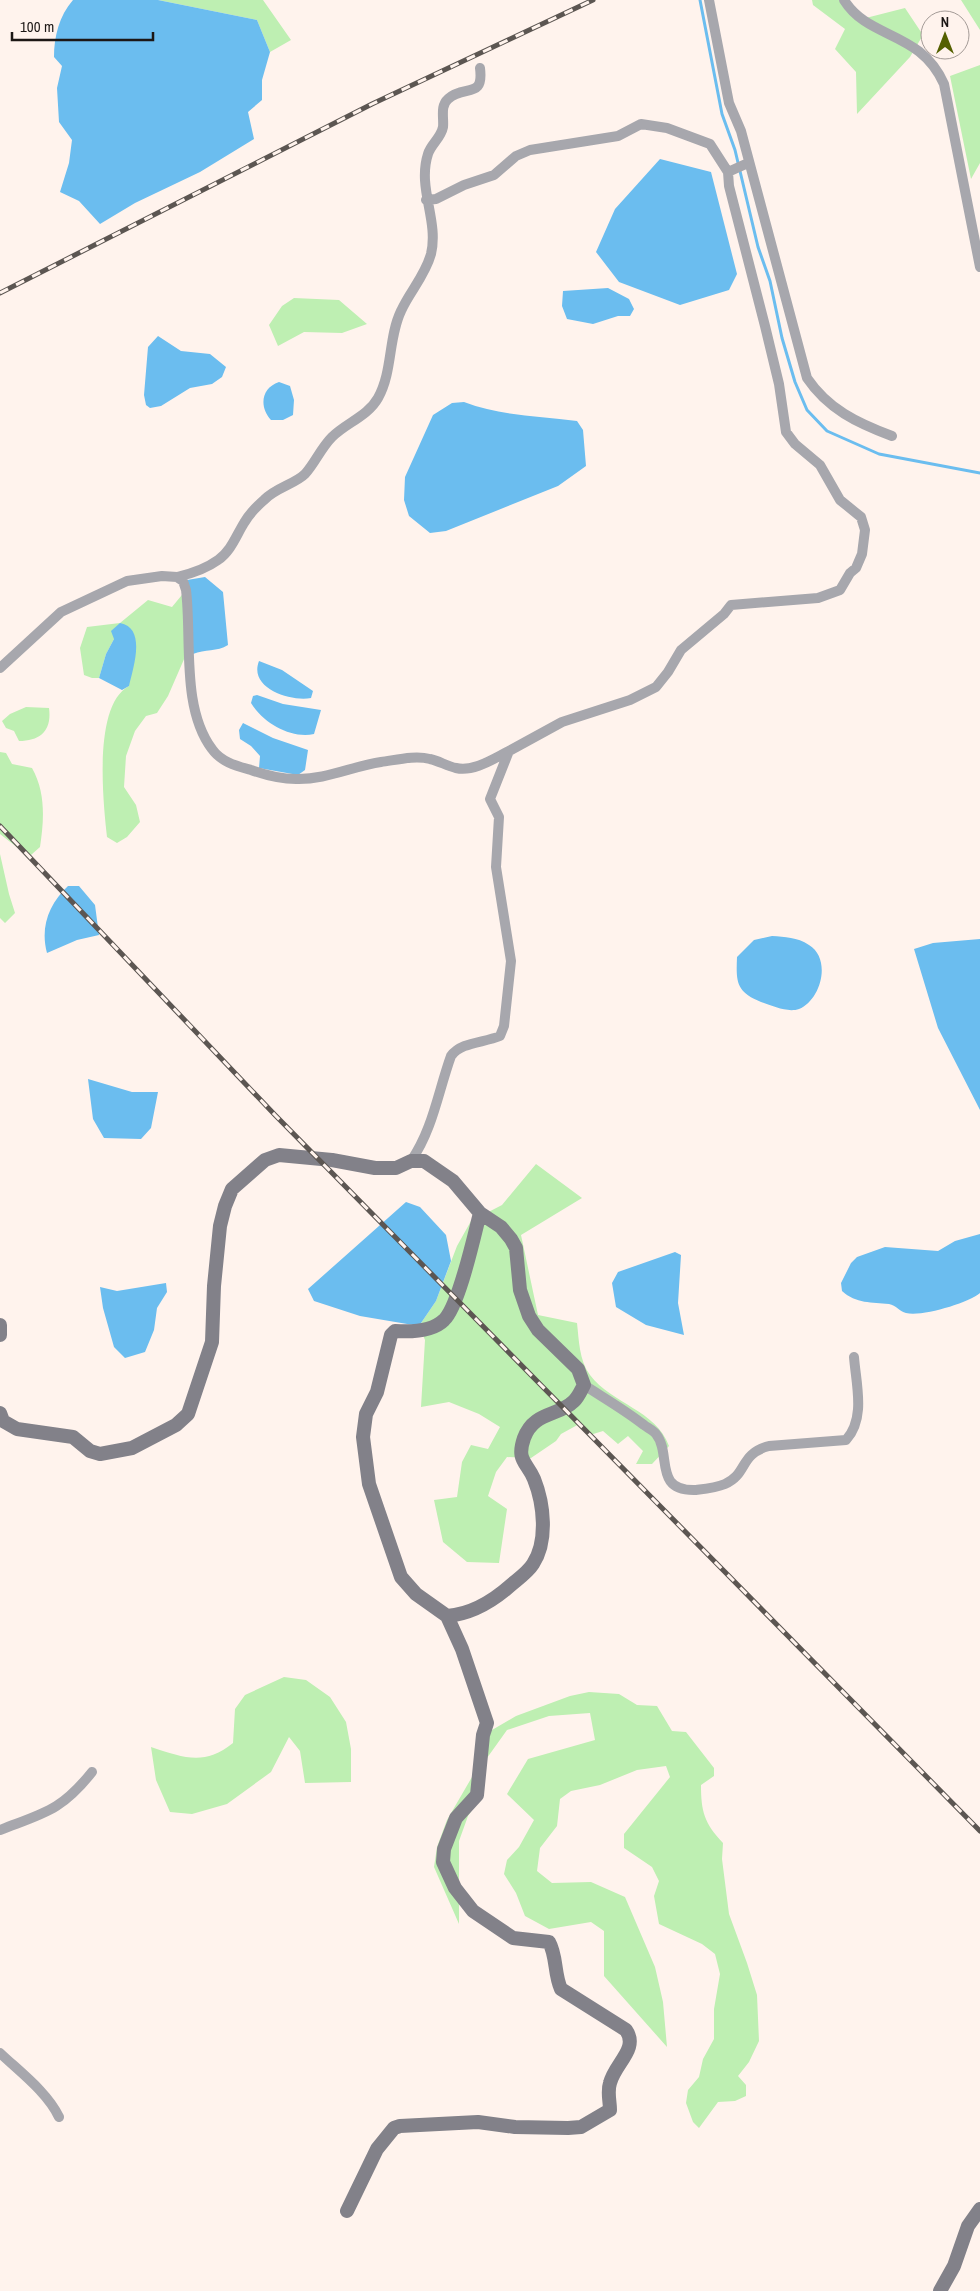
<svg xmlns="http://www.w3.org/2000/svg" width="980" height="2291" font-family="'Archivo Narrow',sans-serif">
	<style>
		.green { fill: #beefb2 }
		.water { fill: #6bbdef }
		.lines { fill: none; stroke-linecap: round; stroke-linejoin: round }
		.stream { stroke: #6bbdef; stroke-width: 3 }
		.street { stroke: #a7a7ad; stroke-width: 10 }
		.secondary { stroke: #828189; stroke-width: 14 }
		.rail-casing { stroke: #5c5652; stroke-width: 5 }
		.rail { stroke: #fff3ed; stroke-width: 3; stroke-dasharray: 9; stroke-linecap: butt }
	</style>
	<rect width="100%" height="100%" fill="#fff3ed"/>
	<path class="green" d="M158,0H263L291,40L270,52L257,20Z
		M812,0H839L858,20L905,8L923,35L910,57L857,114L856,72L835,49L845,29L813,5Z
		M961,0H980V30Z
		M980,65V163L971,179L950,76Z
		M294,298L339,300L367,324L342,333L304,332L278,346L269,325L282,306Z
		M186,590L188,650L168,696L157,713L146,716L135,731L126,756L124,787L136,805L140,822L127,837L117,843L107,837C103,801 93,705 129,686L114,639L106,654L99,678H92L84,675L80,648L87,627L120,623L148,600L172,607Z
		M26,707L49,708C52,730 41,741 19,741L14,731L6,728L2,721L10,714Z
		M0,752L6,753L12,764L32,768C46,793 44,820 40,847L31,855L18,848L0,834Z
		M0,854L9,894L15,913L5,923L0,918Z
		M536,1164L582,1198L521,1235L538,1315L577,1323C579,1340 579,1360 590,1375C612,1404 656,1410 669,1446L652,1464H636L643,1451L628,1436L618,1444L603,1431L590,1435L581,1423L561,1434L556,1441L531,1458L507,1457L496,1472L488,1496L507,1509L499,1563L467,1562L443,1542L434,1500L457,1497L462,1462L471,1445L488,1449L500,1427L479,1414L449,1402L421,1407L425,1340L419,1326L436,1301L457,1246L471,1221L502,1205Z
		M284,1677L306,1680L330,1697L346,1722L351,1749V1782L305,1783L300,1751L289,1737L271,1772L227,1804L192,1814L170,1812L156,1780L151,1747C185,1758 204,1766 233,1743L235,1709L245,1695Z
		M589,1692L619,1694L637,1705L657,1706L672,1731L686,1732L714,1768V1776L701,1785C701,1811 704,1823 723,1843L722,1859L729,1914L747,1963L757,1995L759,2041L749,2062L738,2076L746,2085V2096L735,2101L718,2102L699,2128L693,2122L686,2103L688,2090L699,2077L703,2059L714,2039V2009L720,1974L715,1954L702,1944L659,1924L654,1896L659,1881L652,1867L624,1848V1834L670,1777L666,1766L637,1770L600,1785L571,1791L560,1799L557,1826L540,1848L537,1871L552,1883L591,1882L625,1897L655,1967L663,2002L667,2047L604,1976V1931L591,1922L549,1929L525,1916L516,1893L504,1874L507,1860L519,1847L534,1820L507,1794L528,1759L595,1740L590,1713L549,1716L507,1730L487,1758L482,1795L468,1816L459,1841V1924L434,1867L437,1847L447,1820L472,1777L480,1737L516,1716L570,1696Z"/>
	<path class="water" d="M73,0H158L257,20L270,52L262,80V100L248,112L254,139L200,172L135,203L100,224L79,201L60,192L69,163L72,140L59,122L57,88L62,66L54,57C54,37 59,16 73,0Z
		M660,159L711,172L737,274L729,290L680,305L619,282L596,252L615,209Z
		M608,288L629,299L634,309L630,316H618L593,324L567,319L562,306L563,291Z
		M158,336L181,351L210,354L226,367L222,377L212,384L190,388L161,406L150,408L146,405L144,395L148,347Z
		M279,382L290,386L294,400L293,415L283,420H271C259,407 261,388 279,382Z
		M464,402C501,416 538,416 577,421L583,430L586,466L558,486L446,531L430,533L409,516L404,500L405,477L433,415L452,403Z
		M205,577L223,592L228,645C217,652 205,649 193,654L187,580Z
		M120,623C147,628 133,668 129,686L122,690L99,678L106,654L114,639L111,631Z
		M259,661L282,670L313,691L311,698C292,702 248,689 259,661Z
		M257,695L283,704L321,710L314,734C291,739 263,723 251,703L253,696Z
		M243,723L273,738L308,750L305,770L298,775L259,768L260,756L251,746L240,739L239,730Z
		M68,886H79L95,905L99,935L77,940L47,953C40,927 49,904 68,886Z
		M772,936C785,937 797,937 809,945C832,959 821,1000 799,1009C788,1013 772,1006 761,1002C736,992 736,982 737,957L754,940Z
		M980,939V1110L938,1028L914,949L933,943Z
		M88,1079L132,1092H158L151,1128L141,1139L104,1138L93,1119Z
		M406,1202L420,1207L446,1235L451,1261L436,1301L419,1326L360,1316L314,1301L308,1289Z
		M980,1234V1293C968,1303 922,1317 906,1313C900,1312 896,1305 889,1304C872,1302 856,1304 842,1291L841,1283L851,1263L857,1257L885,1247L938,1251L955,1241Z
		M675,1252L681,1255L678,1303L684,1335L646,1325L616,1307L612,1283L618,1272Z
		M166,1283L167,1292L157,1308L154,1330L145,1352L125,1358L114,1347L103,1308L100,1287L117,1291Z"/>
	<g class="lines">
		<path class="stream" d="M700,0L722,114L735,150L758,247L770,281L782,338L795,382L807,410L827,431L879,454L980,473"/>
		<path class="street" d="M709,0L729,103L741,131L807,378C828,409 857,423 892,436
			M844,0C869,40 920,30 944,84L980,267
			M728,172L748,163
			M177,577C190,574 207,568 218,560C231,551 236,536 244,523C249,514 256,507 264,500C275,488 295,484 305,474C315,463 321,448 332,437C346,423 368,416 378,398C393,371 388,338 401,311C410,291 425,276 431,254C439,220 417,188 428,154C431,144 441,138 443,127C444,118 440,106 448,99C464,84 484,100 480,68
			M0,668L61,612L127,581L162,576L177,577L183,581L186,590C192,638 181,708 212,749C221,762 237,766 251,770C265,775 281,779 296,779C325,780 353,766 381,762C396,760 415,755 430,759C439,761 447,766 456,768C474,772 493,759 509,751
			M411,1161C433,1129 438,1092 451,1056C461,1042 483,1043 500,1036L504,1026L511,961L496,867L499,817L490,799L509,751L562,722L630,700L656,687L668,672L681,650L724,614L731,605L818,598L840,590L850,573L856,568L862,554L865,530L861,517L840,500L820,465L795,444L786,432L779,384L765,326L729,186L728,172L710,144L667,128L641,124L618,136L530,150L516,156L494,175L464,185L436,199L426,200
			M584,1385C604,1398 625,1410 644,1425C648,1428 654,1431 656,1434C672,1454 653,1491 695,1490C704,1489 716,1488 725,1484C748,1474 739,1454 769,1446L846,1440C866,1418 856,1384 854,1357
			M0,1830C44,1813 61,1811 92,1772
			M0,2053C20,2072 47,2092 59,2117"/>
		<path class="secondary" d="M0,1325V1335
			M0,1413L3,1421L17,1429L73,1437L90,1451L100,1454L132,1448L176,1425L188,1414L212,1342L214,1286L220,1226L225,1206L232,1189L265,1160L279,1155L332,1160L375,1168H396L411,1161H424L453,1181L480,1213L501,1227L511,1239L516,1248L520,1290L529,1316L538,1330L578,1369L584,1385C581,1390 579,1396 574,1401C558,1417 534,1411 524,1438C516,1461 527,1462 534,1479C544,1504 548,1541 533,1564C528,1572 518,1579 511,1585C493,1601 472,1614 447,1616L416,1594L401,1577L369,1484L363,1437L366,1414L377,1392L391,1335L395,1331C410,1332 432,1332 444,1320C459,1306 474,1236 480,1213
			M347,2211L377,2149L394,2128L400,2126L478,2122L515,2127L568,2128L581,2127L610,2110C610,2101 607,2092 610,2083C615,2063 639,2049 626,2030L561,1989C554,1974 557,1956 549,1942L513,1938L473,1911L455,1888L443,1862L444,1849L456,1818L477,1795L483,1735L487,1723L462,1649L447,1616
			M940,2291L954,2266L968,2226L980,2209"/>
		<defs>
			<path id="rail" d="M0,293L372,104L593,0
				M0,826L275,1115L980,1831"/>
		</defs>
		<use href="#rail" class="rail-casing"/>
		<use href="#rail" class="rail"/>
	</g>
	<g transform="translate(945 35)"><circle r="24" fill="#fff3ed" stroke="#a49b97"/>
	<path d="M0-4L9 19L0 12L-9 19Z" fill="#546000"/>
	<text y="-8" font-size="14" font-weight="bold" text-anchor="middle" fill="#1c1715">N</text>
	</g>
	<path d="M12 32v8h141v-8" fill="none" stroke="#1c1715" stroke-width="2.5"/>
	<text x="20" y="32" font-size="15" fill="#1c1715" stroke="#fff3ed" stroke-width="4" paint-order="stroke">100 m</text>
</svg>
